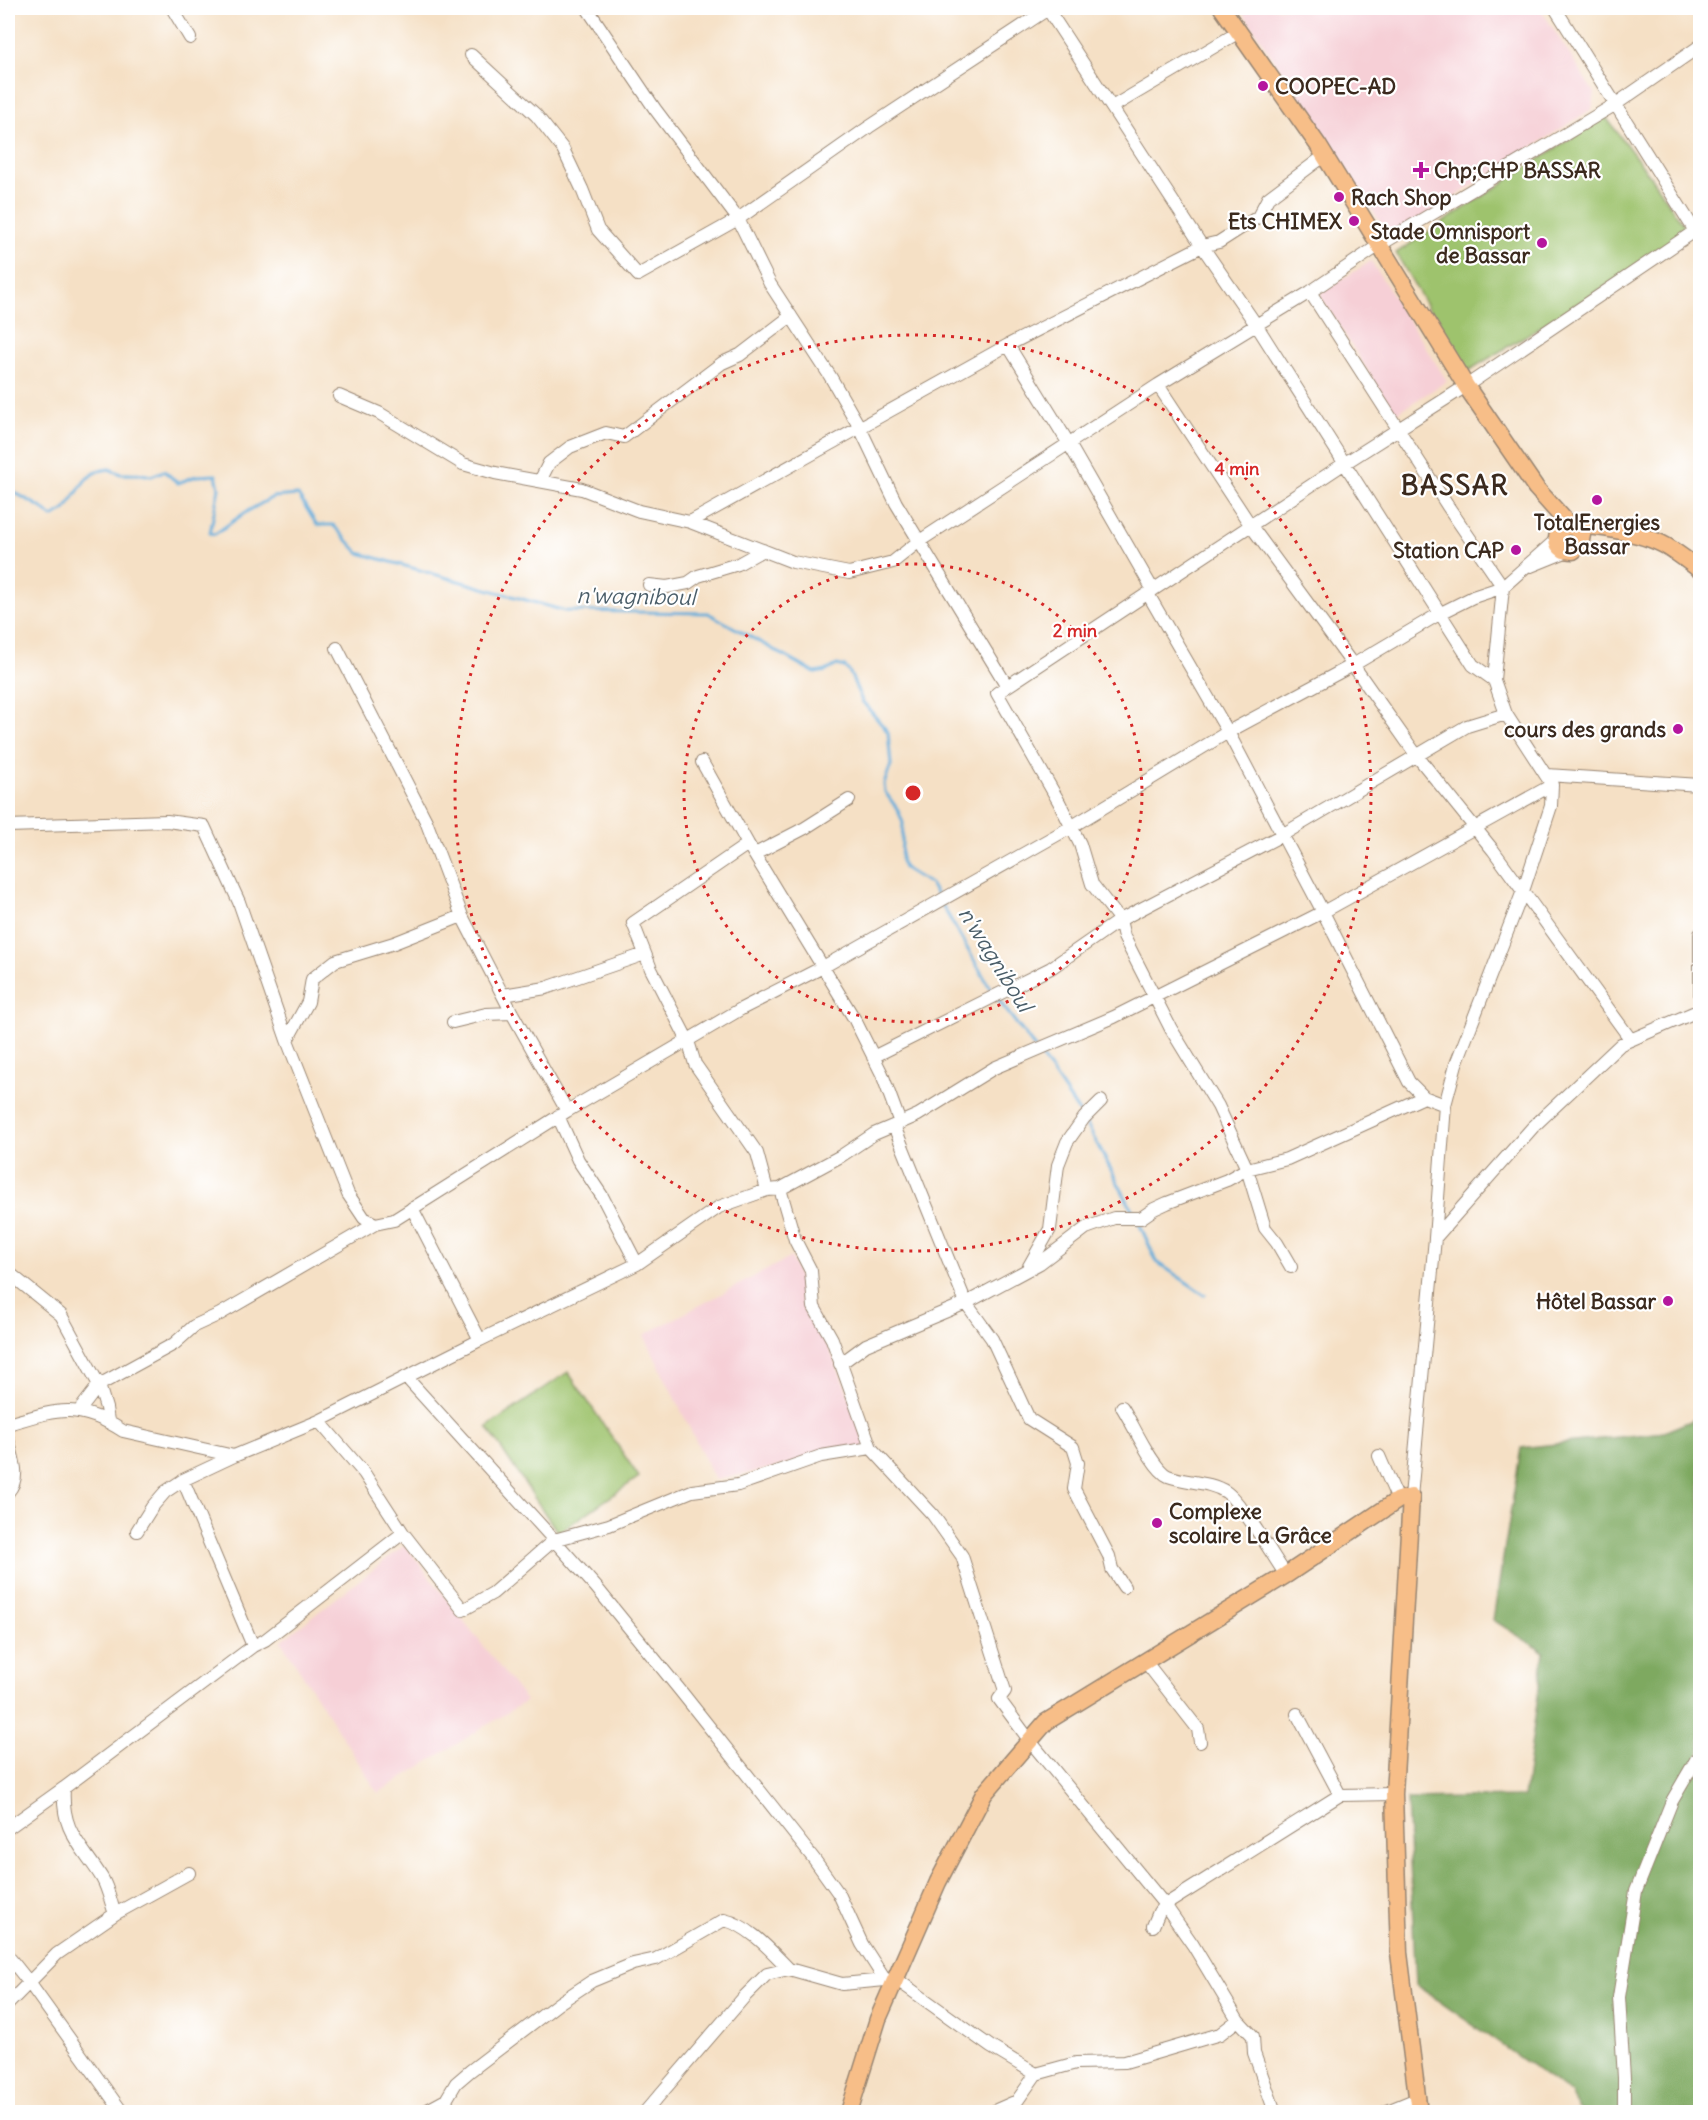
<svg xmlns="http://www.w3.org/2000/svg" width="1708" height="2120" font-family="Delius,sans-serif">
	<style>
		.built { fill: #f6cfd6 }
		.green { fill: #9ec36d; stroke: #6c7646; stroke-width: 1.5 }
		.forest { fill: #7ea960; stroke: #5c6a3f; stroke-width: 1.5 }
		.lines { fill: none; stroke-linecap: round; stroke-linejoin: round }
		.stream { stroke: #62acda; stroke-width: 3 }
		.minor-casing { stroke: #988572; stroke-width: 14 }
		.major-casing { stroke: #988572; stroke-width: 19 }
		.minor { stroke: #fff; stroke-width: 12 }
		.major { stroke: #f7be88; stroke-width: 16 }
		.ring { fill: none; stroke: #d62828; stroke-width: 3; stroke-dasharray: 3 6 }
		.poi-dot { fill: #b5179e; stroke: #fff; stroke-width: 2 }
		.labels { text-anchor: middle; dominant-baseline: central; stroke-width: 4.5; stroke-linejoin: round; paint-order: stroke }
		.poi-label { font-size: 21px; font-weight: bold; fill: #3b2a1e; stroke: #fff; text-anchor: end }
		.water-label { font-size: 22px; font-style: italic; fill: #4b5e69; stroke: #fff }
		.district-label { font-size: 27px; font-weight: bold; letter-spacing: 1.5px; fill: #3b2a1e; stroke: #fff }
		.centre { fill: #d62828; stroke: #fff; stroke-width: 3 }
		.ring-label { font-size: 18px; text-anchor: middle; font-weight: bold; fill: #d62828; stroke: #fff; stroke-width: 4.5; stroke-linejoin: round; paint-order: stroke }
	</style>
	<rect width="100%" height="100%" fill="#fff"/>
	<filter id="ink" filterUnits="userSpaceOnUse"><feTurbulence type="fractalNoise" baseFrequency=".0167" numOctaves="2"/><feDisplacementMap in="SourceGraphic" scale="12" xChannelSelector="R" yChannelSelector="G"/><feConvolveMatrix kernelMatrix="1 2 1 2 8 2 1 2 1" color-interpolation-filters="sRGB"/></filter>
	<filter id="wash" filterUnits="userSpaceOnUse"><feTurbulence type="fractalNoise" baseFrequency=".008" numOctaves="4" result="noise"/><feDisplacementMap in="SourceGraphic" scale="24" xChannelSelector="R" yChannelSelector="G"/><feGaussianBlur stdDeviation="1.35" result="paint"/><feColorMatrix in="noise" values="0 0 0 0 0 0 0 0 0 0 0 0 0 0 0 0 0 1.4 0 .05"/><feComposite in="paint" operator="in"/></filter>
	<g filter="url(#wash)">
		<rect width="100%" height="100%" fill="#f5e0c5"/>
		<path class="built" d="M1240,8H1540L1595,94L1592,109L1397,234L1386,231Z
			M1371,261L1447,381L1395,414L1319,294Z
			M791,1257L871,1448L715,1480L644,1335Z
			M405,1545L526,1701L378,1793L281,1641Z"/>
		<path class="green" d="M1605,116L1652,179L1688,232L1621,277L1465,373L1396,253Z
			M568,1372L639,1477L558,1533L487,1427Z"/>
		<path class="forest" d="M1700,1417V2112H1581L1571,2094L1416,1985L1407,1799L1524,1797L1544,1652L1493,1620L1521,1448L1664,1432Z"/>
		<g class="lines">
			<path class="stream" d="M8,491H12L42,508L52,517L65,510L86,479L98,471L109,469L121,474H142L151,476L164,471L178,483L196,476L216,475L219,488L210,533L215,534L246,512L273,497L298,495L317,525H333L359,553L565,611L708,613L815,673L826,671L837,665L845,667L850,673L862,701L888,732L891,765L884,784L885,792L898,810L903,823L901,861L904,868L930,884L938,897
				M941,903L993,993
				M997,998L1035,1048
				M1039,1053L1081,1115
				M1086,1123L1135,1215
				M1138,1221L1157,1262L1205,1295"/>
		</g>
	</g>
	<g filter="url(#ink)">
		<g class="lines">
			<defs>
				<path id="minor" d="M172,8L190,38
					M587,8L655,109L738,219L770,284L830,376L860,428L896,503L1007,686
					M1047,8L1202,246L1257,326L1473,665L1494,680
					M1555,8L1700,239
					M471,55L536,115L563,149L582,189L598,230L638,275L738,219L869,127L1048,9
					M1112,107L1239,32
					M1008,345L1069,444L1153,590
					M1158,385L1251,526L1353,665L1417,756L1493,850L1631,1040
					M339,396L379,413L463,464L495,473L582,489L639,511L690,522L793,562L849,573L893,562L918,542L1158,385L1310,292L1378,246L1616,104L1700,46
					M540,481L549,463L570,447L606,433L624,437L722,363L740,355L791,316
					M690,522L1008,345L1202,246L1219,242L1258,217L1268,198L1324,156
					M1531,566L1568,551
					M649,585L667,587L688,583L698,576L738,564L763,550
					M1148,594L1228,732L1323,912L1409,1082L1424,1097L1445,1105
					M337,648L426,821L462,916L512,1013L567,1111
					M702,762L748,844
					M1547,775L1700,785
					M8,826L167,821L204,826L239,902L287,1040L348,1194L364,1218L375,1224L394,1220L567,1111L741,1009L823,967L1071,827L1228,732L1353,665L1439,614L1473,597L1503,587L1447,505L1310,292
					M755,854L805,828L849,800
					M503,995L546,988L645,954
					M1700,1010V934
					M453,1022L486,1014L512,1013
					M287,1040L308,1002L312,979L335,961L394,943L462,916
					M873,1057L1051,968L1120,920L1282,835L1467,726L1506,714
					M558,1116L578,1160L602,1196L637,1264
					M894,1126L966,1303L992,1339L1029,1419L1073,1447L1078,1463L1074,1489L1109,1556L1112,1569L1124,1587
					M780,1189L795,1240L811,1271L814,1307L832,1339L871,1448L933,1515L962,1556L1005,1691L999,1699L1030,1741L1165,1905L1340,1795L1394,1794
					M767,1190L757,1153L695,1064L688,1041L651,969L633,923L748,844L855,1020L882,1074L900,1123L918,1115L994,1068L1114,1017L1323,912L1552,785
					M412,1208L480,1340L637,1264L719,1207L767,1190L780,1189L841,1156L874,1134L900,1123
					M1435,1238L1533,1127L1621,1044L1700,1010
					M1291,1267L1277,1243L1265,1228L1247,1169L1218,1106L1171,1029L1124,937L1120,920L1092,884L1080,844L1059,802L997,693L1345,463L1466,386L1695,231
					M1028,1268L1050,1229L1058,1165L1067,1142L1084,1118L1101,1101
					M8,1272L61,1315L99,1385L106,1408L108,1421
					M840,1364L866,1345L966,1303L1040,1263L1086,1228L1114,1218H1141L1154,1209L1167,1203L1227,1180L1247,1169L1287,1159L1424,1097
					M1122,1407C1132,1422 1153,1470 1168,1476C1186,1483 1209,1481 1226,1492C1242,1503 1273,1556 1286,1575
					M79,1411L99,1385L174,1344L194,1326L220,1314L375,1224
					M8,1424C56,1410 77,1401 123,1431L234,1456
					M8,1439C12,1458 22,1476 8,1492
					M871,1448L821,1456L738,1485L692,1491L609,1525L554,1540L596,1587L683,1694L814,1859L839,1894L862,1944L885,1980
					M1379,1456L1398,1500
					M1411,1497L1435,1238L1445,1105L1456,1064L1523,891L1551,806L1552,785L1506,714L1494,680L1503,587L1557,539
					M137,1531L152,1507L165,1492L183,1480L234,1456L319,1421L480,1340
					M403,1533L463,1610L493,1593L554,1540L406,1377
					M253,1646L265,1640L403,1533L364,1473L319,1421
					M1145,1661L1198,1729L1200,1742
					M1297,1714L1340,1795
					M64,1788C61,1832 81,1844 102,1878C108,1888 111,1903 115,1914
					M8,1828L64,1788L253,1646L183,1480
					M1153,1926L1159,1912L1165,1905L1193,1945L1238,2020L1253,2036L1254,2053L1275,2112
					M8,1956L28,1981L122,2112
					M8,2004L57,1954L115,1914L189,1873
					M424,2112L446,2100L456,2083L470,2071L559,2003L592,1981L633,1964L656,1959L724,1920C749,1925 771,1951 789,1969
					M645,2112L745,1996L767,1974L789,1969L842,1984L896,1979L991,2047L1036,2074L1076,2063L1125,2062L1220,2034L1238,2020
					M992,2112L1017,2101L1036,2074
					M1385,2112L1419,2098
					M1624,2112V2078L1619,1997L1636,1891L1672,1801L1700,1753"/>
				<path id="major" d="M1222,8L1318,145L1466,386L1536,488L1570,526
					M1575,528L1582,535L1580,545L1573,551L1564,550C1554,543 1555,533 1565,527C1590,523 1643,533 1666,546C1678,553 1689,562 1700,570
					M849,2112L878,2019L938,1882L984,1794L1046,1722L1286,1575L1398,1500L1411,1497L1394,1794L1399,1953L1419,2112"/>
			</defs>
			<use href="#minor" class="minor-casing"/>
			<use href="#major" class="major-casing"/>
			<use href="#minor" class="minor"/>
			<use href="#major" class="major"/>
		</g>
	</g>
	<g class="ring">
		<circle cx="913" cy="793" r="229"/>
		<circle cx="913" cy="793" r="458"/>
	</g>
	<g class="poi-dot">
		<circle cx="1263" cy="86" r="6"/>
		<path d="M1418 161h6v6h6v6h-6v6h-6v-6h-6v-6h6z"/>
		<circle cx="1339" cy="197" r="6"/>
		<circle cx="1354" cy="221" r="6"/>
		<circle cx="1542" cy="243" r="6"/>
		<circle cx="1597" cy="500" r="6"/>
		<circle cx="1516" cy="550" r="6"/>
		<circle cx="1678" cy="729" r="6"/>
		<circle cx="1668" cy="1301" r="6"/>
		<circle cx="1157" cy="1523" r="6"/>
	</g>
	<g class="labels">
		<g class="poi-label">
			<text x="1275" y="86" text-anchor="start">COOPEC-AD</text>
			<text x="1434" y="170" text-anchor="start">Chp;CHP BASSAR</text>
			<text x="1351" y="197" text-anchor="start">Rach Shop</text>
			<text x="1342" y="221">Ets CHIMEX</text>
			<text x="1530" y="231">Stade Omnisport<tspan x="1530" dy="24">de Bassar</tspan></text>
			<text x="1597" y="522" text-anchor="middle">TotalEnergies<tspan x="1597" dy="24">Bassar</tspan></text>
			<text x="1504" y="550">Station CAP</text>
			<text x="1666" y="729">cours des grands</text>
			<text x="1656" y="1301">Hôtel Bassar</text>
			<text x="1169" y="1511" text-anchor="start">Complexe<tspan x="1169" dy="24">scolaire La Grâce</tspan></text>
		</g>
		<g class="water-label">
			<text transform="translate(636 596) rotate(1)">n'wagniboul</text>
			<text transform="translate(996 959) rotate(58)">n'wagniboul</text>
		</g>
		<g class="district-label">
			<text x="1455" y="485">BASSAR</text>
		</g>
	</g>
	<circle cx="913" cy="793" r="9" class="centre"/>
	<g class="ring-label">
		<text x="1237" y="475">4 min</text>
		<text x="1075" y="637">2 min</text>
	</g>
	<rect width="1708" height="2120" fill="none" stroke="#fff" stroke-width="30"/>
</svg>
